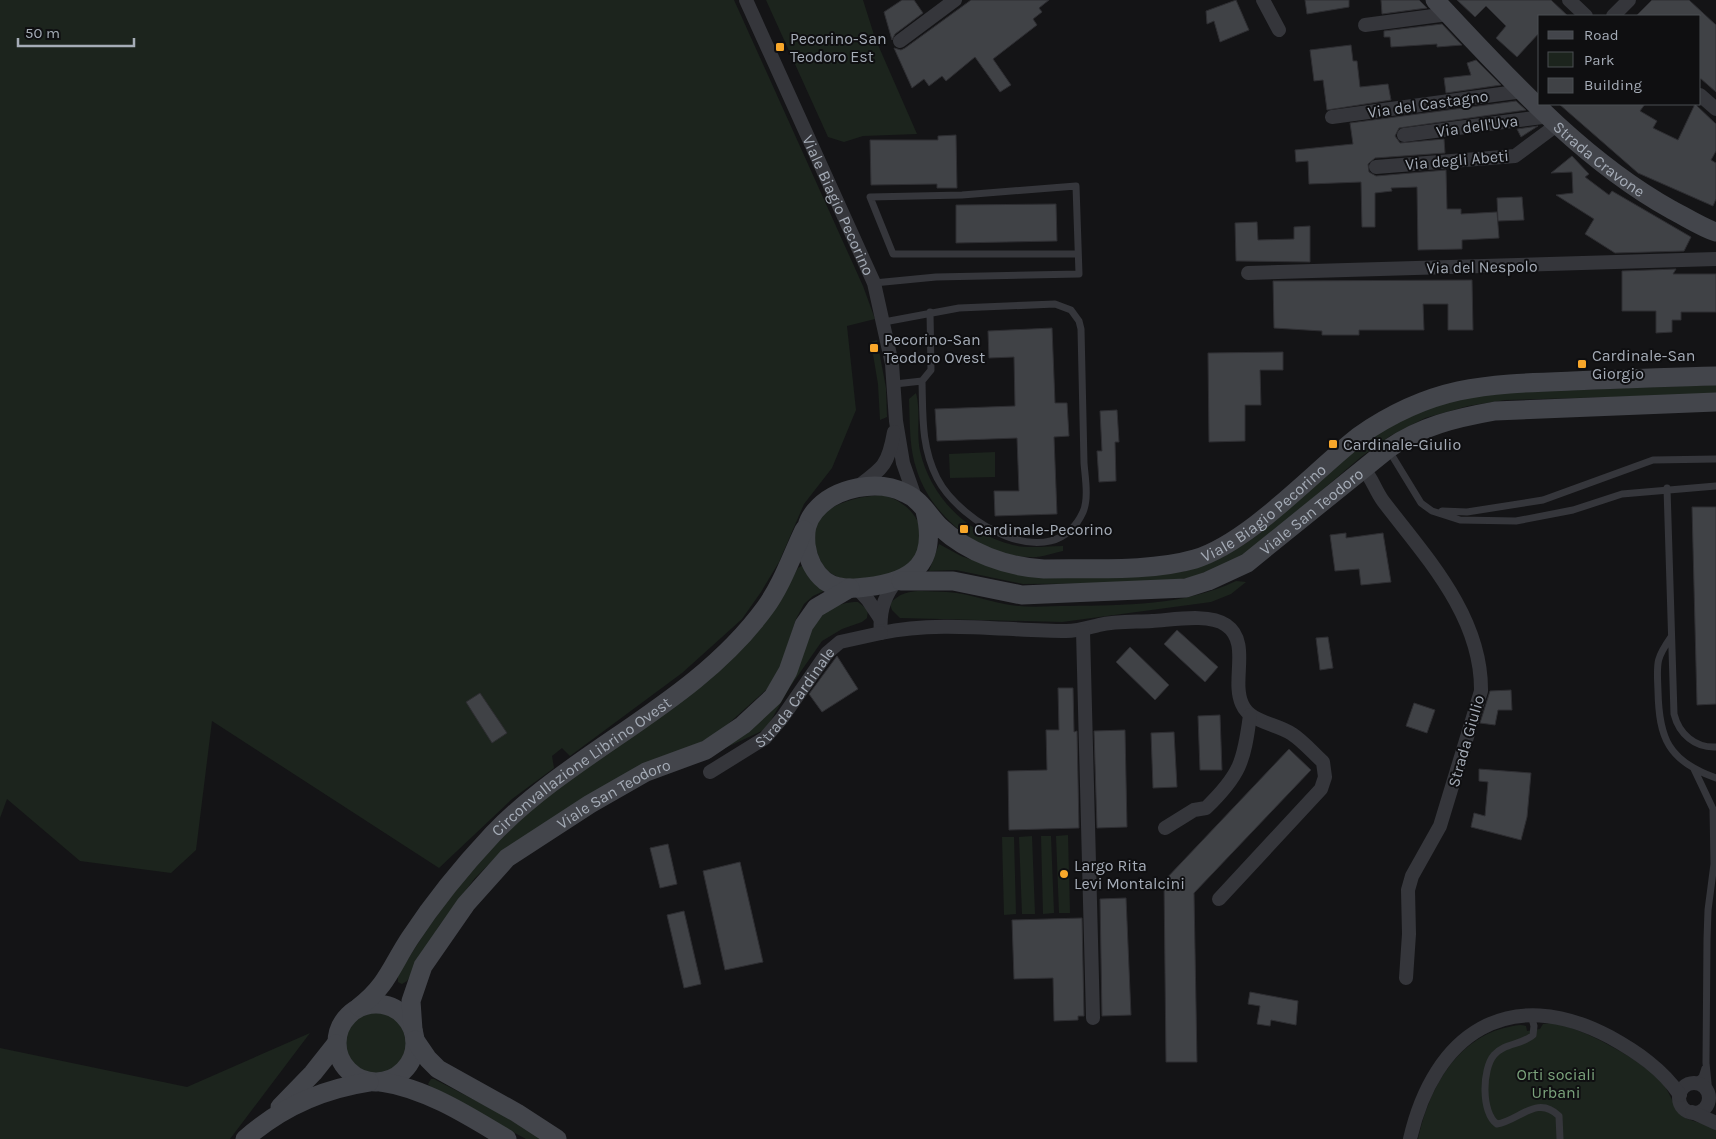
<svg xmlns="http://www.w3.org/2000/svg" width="1716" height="1139" font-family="Karla,sans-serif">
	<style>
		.green { fill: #1c241d }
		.building { fill: #404246; stroke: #2e2e32 }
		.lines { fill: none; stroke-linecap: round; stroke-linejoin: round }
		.lane { stroke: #35363b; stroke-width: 7 }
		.street { stroke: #35363b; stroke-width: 14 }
		.secondary { stroke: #43454b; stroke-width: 19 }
		.poi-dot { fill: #f8a72a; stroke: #0f0f11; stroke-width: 2 }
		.labels { text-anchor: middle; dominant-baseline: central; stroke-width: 4; stroke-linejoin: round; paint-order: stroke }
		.poi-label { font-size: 16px; fill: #a5acb7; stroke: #0f0f11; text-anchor: start }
		.street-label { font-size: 16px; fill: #a5acb7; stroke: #0f0f11 }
		.park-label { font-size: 16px; fill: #7ba37c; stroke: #0f0f11 }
	</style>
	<rect width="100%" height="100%" fill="#141416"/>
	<path class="green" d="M0,0H734L863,286L875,319L847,326L856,410L832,468L804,504L779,562L761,592L742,619L682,673L570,756L562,748L552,756L554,768L512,799L439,868L212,721L196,850L171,873L80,861L7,799L0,818Z
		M766,0H863L875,38L917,134L863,136L844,142L828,137Z
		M877,340L886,388L887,417L880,420L878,384L871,342Z
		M1716,385V394L1505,400L1468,406L1425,418L1390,436L1361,457L1248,553L1208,574L1163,583L1023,584L956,570L929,571L939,544L961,556L1003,571L1181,572C1266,554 1314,471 1386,428C1410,414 1454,397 1482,394C1514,390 1547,391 1580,390C1625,388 1671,386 1716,385Z
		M916,393C921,412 916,432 920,451C930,496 967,534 1013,545C1029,549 1047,546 1063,546V551C1053,553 1040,558 1030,557C981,556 932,517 917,471C909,448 910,423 909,399Z
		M995,452V477L950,478L949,454Z
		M881,495C918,502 938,543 904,567C900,570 896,574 891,575C885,577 878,577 872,578C861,579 850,581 838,577C826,572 821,564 817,552C801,510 849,497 881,495Z
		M803,565L826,590L813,596L804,604L796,619L781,665L767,689L719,732L500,853L475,878L439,926L407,981L402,984L398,982V976L403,967C437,912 471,867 518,821L777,603L798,568Z
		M1236,581L1246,582L1231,594L1211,602L1062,622L900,618L892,610L890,604C904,586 927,592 947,592C968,593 989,602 1010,605C1029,608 1049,606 1068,606C1125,605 1183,606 1236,581Z
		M858,602L868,610L867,618L862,622L842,629L822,641L790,687L766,729L708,756L729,745L811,632C820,612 836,602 858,602Z
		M1068,835L1070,913H1059L1056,836Z
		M1032,836L1035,914H1022L1019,837Z
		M1041,836H1051L1054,913L1043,914Z
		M1002,837H1014L1016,914L1004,915Z
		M345 1042a31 31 0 1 1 62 0a31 31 0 1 1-62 0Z
		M1551,1023C1580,1026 1639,1059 1659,1079C1669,1088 1676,1113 1684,1117C1692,1122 1704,1123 1713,1127L1716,1130V1139H1418C1428,1092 1454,1041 1504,1028C1511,1027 1518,1023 1526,1026L1527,1031L1540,1029L1543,1024Z
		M310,1033L230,1139H0V1048L187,1087Z
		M431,1079H434L496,1111L542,1139H526L432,1088L428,1084Z"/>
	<path class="building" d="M902,0H914L923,13L895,34L892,40L884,12Z
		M971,0H1049L1039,8L1042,12L1033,19L1037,25L993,59L1011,85L1000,92L975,57L946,81L942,76L929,86L924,79L912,88L894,48L901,50L905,48Z
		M1236,0L1249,30L1220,42L1214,21L1207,24L1206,11Z
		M1305,0H1349V7L1307,14Z
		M1381,0H1419L1427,8L1382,14Z
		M1457,0H1551L1568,16H1540V32L1517,57L1496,38L1506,26L1486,6L1475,17Z
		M1652,0H1689L1716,25V92L1700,78V16H1636Z
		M1442,24L1462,45L1437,47V44L1391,47L1390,37H1384V31Z
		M1351,45L1353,61H1357L1360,87L1388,84L1391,100L1327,110L1323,80L1314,81L1310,50Z
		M1476,60L1501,85L1446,93L1444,78L1471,75L1467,63Z
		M1516,101L1526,110L1399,128L1395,136L1400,143L1444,139L1445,153L1375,158L1368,164L1369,172L1376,176L1446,170L1447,209H1461V214L1497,212L1499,238L1462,240V249L1418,250L1417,187L1391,188L1392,191L1375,193V227H1362L1361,182L1309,184L1308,161L1296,162L1295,150L1353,144L1350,123Z
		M1559,104H1645L1640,111L1657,121L1653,128L1678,140L1695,104L1716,124V151L1711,160L1716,163V199L1713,206L1638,173Z
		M1538,126L1521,137L1517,129Z
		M956,135L957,188H937V184L871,185L870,140H938V136Z
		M1572,156L1589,174L1585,177L1609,195L1612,191L1691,237L1684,251L1615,253L1585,234L1594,219L1556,195L1573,193L1572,172L1551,173Z
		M1522,197L1524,220L1498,221L1497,198Z
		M1056,204L1057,241L956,243V205Z
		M1257,222L1258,240L1294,239V227L1310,226V262L1236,261L1235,223Z
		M1676,269L1673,274H1716V312H1681V320H1672V332L1656,333V311H1622V271Z
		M1472,280L1473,330H1448V304H1423L1424,330H1359V335H1322V331L1274,328L1273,281Z
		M1052,328L1055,403H1067L1069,436L1054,437L1057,514L995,516L994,491H1019L1017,438L937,441L935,409L1015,406L1014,357L989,358L988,331Z
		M1283,352V370H1260L1261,405H1245V441L1209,442L1208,353Z
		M1117,410L1119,442H1115L1116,481L1099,482L1097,451H1102L1100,411Z
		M1692,507H1716V704L1697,705Z
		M1346,533V538L1383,533L1391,582L1361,585L1359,569L1335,571L1330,535Z
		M1177,630L1218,667L1205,682L1164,644Z
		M1328,637L1333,668L1320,670L1316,638Z
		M1130,647L1169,685L1155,700L1116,662Z
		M837,656L858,689L822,712L809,694Z
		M1058,688H1073L1074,732L1077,731L1079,828L1009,830L1008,771L1047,770L1046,730H1059Z
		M1511,690L1512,710H1498L1495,725L1480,723L1490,691Z
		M480,693L507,733L492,743L466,702Z
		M1414,703L1435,710L1427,733L1406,726Z
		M1220,715L1222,770H1200L1198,716Z
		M1125,730L1127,827L1097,828L1094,731Z
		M1174,732L1177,787L1153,788L1151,733Z
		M1289,749L1311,770L1194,893L1197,1062H1166L1164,881Z
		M1479,769L1531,773L1527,817L1521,840L1471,827L1474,813L1485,816L1488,782L1479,781Z
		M668,844L677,884L660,888L650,848Z
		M740,862L763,962L725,970L703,871Z
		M1126,898L1131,1015L1102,1016L1100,899Z
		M684,911L701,984L684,988L667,915Z
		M1082,918L1084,1016H1078V1020L1054,1021L1053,978L1014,979L1012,920Z
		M1250,992L1298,1001L1296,1025L1271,1020L1270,1026L1257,1024L1260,1006L1248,1004Z"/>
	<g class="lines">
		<path class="lane" d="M874,283L936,277L1079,274L1076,186L962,195L870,197L893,254H1078
			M884,322L959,308L1055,304L1071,310L1079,321L1081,329C1082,374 1083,418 1084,463C1085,477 1089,498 1083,512C1053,578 960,523 937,478C921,446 923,416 922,381
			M895,384L922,381L931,370L930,312
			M1388,449L1421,503L1432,511L1460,520L1516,521L1573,510L1622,494L1716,486
			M1667,488L1674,714C1679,734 1695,748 1716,747
			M1442,511L1467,512L1543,500L1653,460L1716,459
			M1671,637C1655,660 1657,663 1658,691C1659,738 1668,761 1716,778
			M1694,769L1713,809L1714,864L1708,910L1707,939L1706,1063L1709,1093
			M1531,1015L1534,1026L1533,1035C1522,1045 1504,1043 1494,1055C1482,1069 1481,1113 1497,1124C1519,1121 1537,1094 1559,1116L1560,1139
			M1694,1083L1702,1077L1705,1068"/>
		<g class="street">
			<path id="s1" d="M746,0L874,283L892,364L896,421L903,463L916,500"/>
			<path d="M1263,0L1279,30"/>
			<path d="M1569,0L1586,16"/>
			<path d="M1613,16L1629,0"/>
			<path d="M1365,25L1448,14"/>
			<path d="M900,41L955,0"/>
			<path d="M1700,95L1716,109"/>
			<path d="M1332,117L1523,91"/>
			<path d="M1404,135L1550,116"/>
			<path d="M1376,167L1515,156L1558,124"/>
			<path d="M1248,273L1716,259"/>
			<path d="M1363,468C1372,478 1375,490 1383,501C1425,556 1482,616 1481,691L1440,826L1412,876L1408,890L1409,934L1406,978"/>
			<path d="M856,488C883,468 888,466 894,432"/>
			<path d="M896,582C883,597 879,613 881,633C941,620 1005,631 1066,631C1078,631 1087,628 1099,625C1116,621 1134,622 1152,621C1172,620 1209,613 1226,625C1251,642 1231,680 1242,704C1250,723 1276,723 1292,734C1303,741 1313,753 1323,762L1325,777L1321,789L1219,899"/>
			<path d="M857,588L868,600L880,618"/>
			<path d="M1083,631L1093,1018"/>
			<path id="s2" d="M710,772L765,738L782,718L827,653L840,642L881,633"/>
			<path d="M1165,828L1194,810L1206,808C1240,775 1244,762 1250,715"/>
			<circle cx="1694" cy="1098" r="15"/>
			<path d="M1692,1112L1716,1123"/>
			<path d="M1410,1139C1434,1034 1509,983 1610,1037C1637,1052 1662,1069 1680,1095"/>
		</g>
		<g class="secondary">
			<path id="s3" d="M1435,0C1507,76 1580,159 1672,210C1686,217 1701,227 1716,232"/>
			<path id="s4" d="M925,511C938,562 914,582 866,587C853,589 836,589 825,581C814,572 808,560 806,545C805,531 806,522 815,511C835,487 878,479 905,493C920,499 929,516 940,527C968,553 1007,567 1044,569C1091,568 1150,572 1195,559C1250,542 1313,472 1359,436C1432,385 1486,384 1572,381C1620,379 1668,377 1716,376"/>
			<path id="s5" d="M901,581H953L1022,595L1186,588L1208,581L1247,563L1388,449C1421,426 1456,418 1495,411L1716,402"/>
			<circle cx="376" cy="1043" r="39"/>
			<path id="s6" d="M359,1007C387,986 392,965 410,938C435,900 462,867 493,834C575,749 694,705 765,608C782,585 792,555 804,530"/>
			<path id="s7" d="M413,1030L411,1001L423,966L466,904L507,858L590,804L646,772L706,750L743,725L773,697L788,671L804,625L816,608L850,588"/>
			<path d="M415,1040L428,1059L438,1069L517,1113L557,1139"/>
			<path d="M381,1082C425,1088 469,1116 507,1139"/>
			<path d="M280,1107L313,1073L336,1044"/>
			<path d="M245,1139C280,1108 323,1089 369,1082"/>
		</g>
	</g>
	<g class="poi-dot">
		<rect x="775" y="42" width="10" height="10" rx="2.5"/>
		<rect x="869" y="343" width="10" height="10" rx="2.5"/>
		<rect x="1577" y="359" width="10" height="10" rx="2.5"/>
		<rect x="1328" y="439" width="10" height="10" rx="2.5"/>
		<rect x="959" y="524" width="10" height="10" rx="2.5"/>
		<circle cx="1064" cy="874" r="5"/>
	</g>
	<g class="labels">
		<g class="poi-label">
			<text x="790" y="38">Pecorino-San<tspan x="790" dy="18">Teodoro Est</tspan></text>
			<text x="884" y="339">Pecorino-San<tspan x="884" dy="18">Teodoro Ovest</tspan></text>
			<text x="1592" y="355">Cardinale-San<tspan x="1592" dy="18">Giorgio</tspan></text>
			<text x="1343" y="444">Cardinale-Giulio</text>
			<text x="974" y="529">Cardinale-Pecorino</text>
			<text x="1074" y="865">Largo Rita<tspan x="1074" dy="18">Levi Montalcini</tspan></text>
		</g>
		<g class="street-label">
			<text transform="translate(1428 104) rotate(-8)">Via del Castagno</text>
			<text transform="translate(1477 126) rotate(-8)">Via dell'Uva</text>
			<text stroke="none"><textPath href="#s3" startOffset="229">Strada Cravone</textPath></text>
			<text transform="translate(1457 160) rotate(-5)">Via degli Abeti</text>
			<text stroke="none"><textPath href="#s1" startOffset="225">Viale Biagio Pecorino</textPath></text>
			<text transform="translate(1482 267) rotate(-1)">Via del Nespolo</text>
			<text stroke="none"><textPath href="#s4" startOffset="732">Viale Biagio Pecorino</textPath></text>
			<text stroke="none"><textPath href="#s5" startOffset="435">Viale San Teodoro</textPath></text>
			<text stroke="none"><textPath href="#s2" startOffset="115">Strada Cardinale</textPath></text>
			<text transform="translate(1466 741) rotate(-74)">Strada Giulio</text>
			<text stroke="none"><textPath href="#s6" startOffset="331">Circonvallazione Librino Ovest</textPath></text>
			<text stroke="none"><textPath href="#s7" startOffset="328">Viale San Teodoro</textPath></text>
		</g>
		<g class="park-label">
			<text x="1556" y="1074">Orti sociali<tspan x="1556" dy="18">Urbani</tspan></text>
		</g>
	</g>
	<rect x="1538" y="15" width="162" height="90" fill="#0f0f11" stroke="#4b4e53"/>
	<rect x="1548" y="31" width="25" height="8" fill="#43454b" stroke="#4b4e53"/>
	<text x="1584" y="40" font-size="15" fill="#a5acb7">Road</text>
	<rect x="1548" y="52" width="25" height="15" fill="#1c241d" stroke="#4b4e53"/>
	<text x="1584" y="65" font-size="15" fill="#a5acb7">Park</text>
	<rect x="1548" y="78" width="25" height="15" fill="#404246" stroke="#4b4e53"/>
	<text x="1584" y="90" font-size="15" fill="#a5acb7">Building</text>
	<path d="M18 38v8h116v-8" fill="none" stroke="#a5acb7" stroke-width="2.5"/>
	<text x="25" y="38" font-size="15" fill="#a5acb7" stroke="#0f0f11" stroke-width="4" paint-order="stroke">50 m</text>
</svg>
